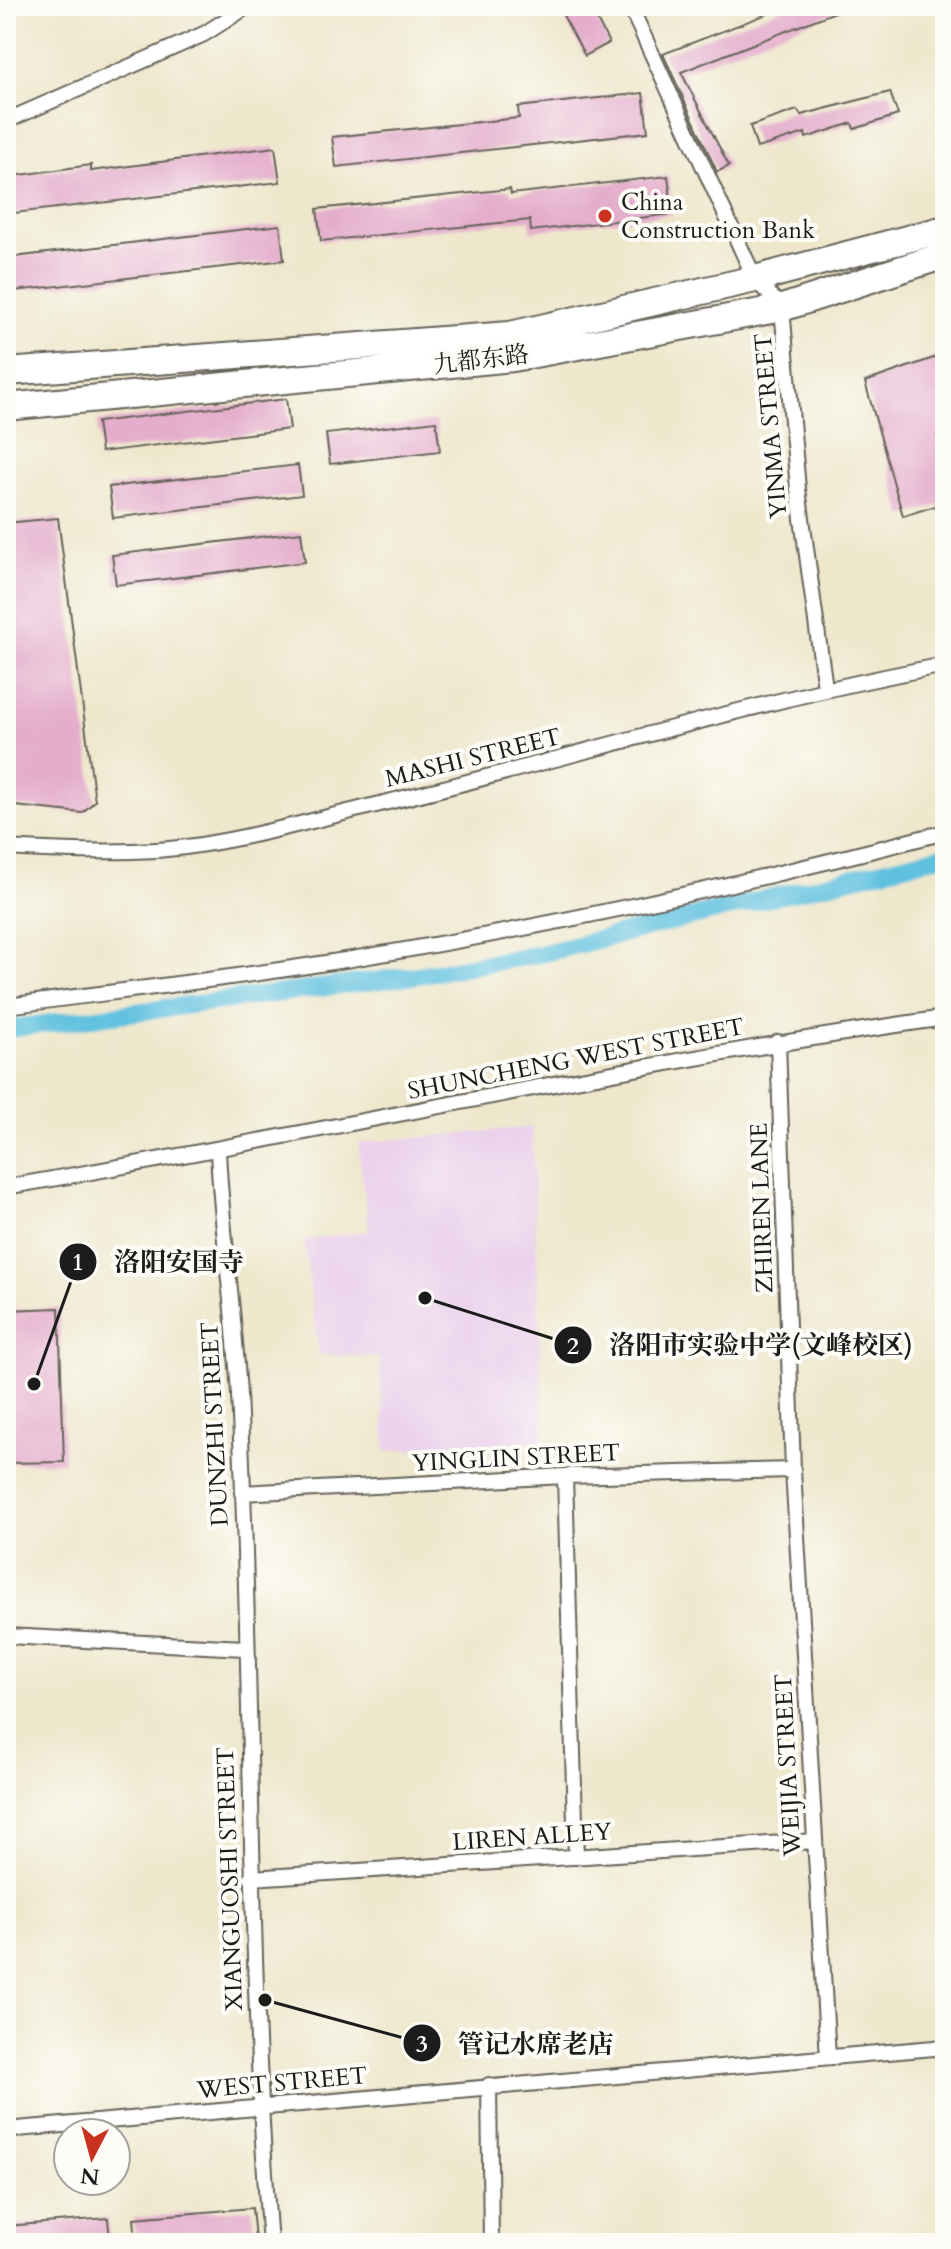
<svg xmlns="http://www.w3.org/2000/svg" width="951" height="2249" font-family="Cardo,'Noto Serif SC',serif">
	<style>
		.built { fill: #ead1ec }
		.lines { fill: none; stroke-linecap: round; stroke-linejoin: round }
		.canal { stroke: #61c1df; stroke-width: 18 }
		.building { fill: #e4adcc }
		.street-casing { stroke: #66635a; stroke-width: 18 }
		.highway-casing { stroke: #66635a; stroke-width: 30 }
		.street { stroke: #fff; stroke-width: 14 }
		.highway { stroke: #fff; stroke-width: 26 }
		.poi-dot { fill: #c8321e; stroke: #fdfcf7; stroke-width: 3 }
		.labels { text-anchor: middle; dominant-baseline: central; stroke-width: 8; stroke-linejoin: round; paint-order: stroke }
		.poi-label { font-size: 24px; fill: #1c1c1c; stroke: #fdfcf7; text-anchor: start }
		.street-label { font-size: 24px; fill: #1c1c1c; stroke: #fdfcf7 }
		.leader { fill: none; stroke: #1c1c1c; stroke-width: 3 }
		.callout-dot { fill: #1c1c1c; stroke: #fdfcf7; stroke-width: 3 }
		.mark-label { font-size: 24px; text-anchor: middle; font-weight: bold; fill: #fff }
		.callout-label { font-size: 26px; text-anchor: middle; font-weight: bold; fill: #1c1c1c; stroke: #fdfcf7; stroke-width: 8; stroke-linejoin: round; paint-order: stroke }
	</style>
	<rect width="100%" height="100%" fill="#fdfcf7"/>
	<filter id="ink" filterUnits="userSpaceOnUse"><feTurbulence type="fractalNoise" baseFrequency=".0125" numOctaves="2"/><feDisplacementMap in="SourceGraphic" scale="16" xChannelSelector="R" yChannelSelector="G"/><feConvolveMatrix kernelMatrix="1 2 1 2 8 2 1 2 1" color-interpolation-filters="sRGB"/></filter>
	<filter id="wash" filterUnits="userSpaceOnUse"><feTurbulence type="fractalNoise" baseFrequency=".006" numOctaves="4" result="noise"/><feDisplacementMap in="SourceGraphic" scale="32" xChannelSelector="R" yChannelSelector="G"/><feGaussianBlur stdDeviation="1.8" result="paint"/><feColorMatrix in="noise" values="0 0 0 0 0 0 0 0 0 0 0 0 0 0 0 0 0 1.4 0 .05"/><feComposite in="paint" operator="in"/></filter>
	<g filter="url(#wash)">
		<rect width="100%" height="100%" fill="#eee7cc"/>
		<path class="built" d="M532,1127L544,1443L386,1451L379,1357L319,1355L304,1240L369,1231L358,1143Z"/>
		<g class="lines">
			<path class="canal" d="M6,1029L412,976L540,954L945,855"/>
		</g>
		<g id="blocks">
			<path class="building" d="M558,6H590L609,43L585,56Z
				M788,6L848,7L681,72L729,166L717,172L663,54Z
				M890,92L898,115L854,129L852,123L806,138L805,133L757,148L750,126L797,110L801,115Z
				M643,93L648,132L336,167L332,137L519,118L518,107Z
				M275,147L280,182L6,214V177L91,165V171Z
				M668,176L673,214L531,231L530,220L321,241L317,209L510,189L511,194Z
				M280,225L284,260L6,292V258Z
				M945,354V434L937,435L945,457V503L903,516L865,382Z
				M286,399L290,429L101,452L97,422Z
				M436,421L440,451L330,464L326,434Z
				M298,465L302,495L113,518L109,487Z
				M58,518L95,801L82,813L6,805V523Z
				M301,532L305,562L116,585L112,555Z
				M59,1308L64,1462L6,1463V1310Z
				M252,2208L255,2239L136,2243L134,2218Z
				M108,2218L110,2243H6V2226Z"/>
		</g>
	</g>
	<g filter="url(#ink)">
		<use href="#blocks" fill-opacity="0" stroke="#66635a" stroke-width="2"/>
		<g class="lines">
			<defs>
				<path id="street" d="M630,6L755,279L782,308L798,489L825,688
					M6,121L204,34L248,6
					M6,848C56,851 107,853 157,850C229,845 317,819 388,802C574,757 757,700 945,665
					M6,1006C104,993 202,982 300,967C517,934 733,887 945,832
					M778,1042L793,1470L828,2057
					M218,1151C222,1240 237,1328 240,1416C253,1692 248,1968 270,2243
					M6,1187C320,1134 630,1062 945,1018
					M565,1476L576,1857
					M242,1493L565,1476L793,1470
					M6,1636L245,1648
					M251,1878L815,1841
					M489,2085L491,2243
					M6,2130L945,2047"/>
				<path id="highway" d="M6,372L510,335L755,279L945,229
					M6,407L513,358L782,308L945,255"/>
			</defs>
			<use href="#street" class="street-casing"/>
			<use href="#highway" class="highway-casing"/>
			<use href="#street" class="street"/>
			<use href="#highway" class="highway"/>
		</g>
	</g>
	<circle class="poi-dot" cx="605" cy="216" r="8"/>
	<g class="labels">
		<g class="poi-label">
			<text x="621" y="202">China<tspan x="621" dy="28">Construction Bank</tspan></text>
		</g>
		<g class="street-label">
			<text transform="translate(481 360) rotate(-7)">九都东路</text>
			<text transform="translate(771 426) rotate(-95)">YINMA STREET</text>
			<text transform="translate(473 758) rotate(-14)">MASHI STREET</text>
			<text transform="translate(576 1059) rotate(-11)">SHUNCHENG WEST STREET</text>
			<text transform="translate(762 1208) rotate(-92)">ZHIREN LANE</text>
			<text transform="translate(215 1424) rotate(-93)">DUNZHI STREET</text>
			<text transform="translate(516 1458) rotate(-3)">YINGLIN STREET</text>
			<text transform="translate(788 1765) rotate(-93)">WEIJIA STREET</text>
			<text transform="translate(532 1837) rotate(-4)">LIREN ALLEY</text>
			<text transform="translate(230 1879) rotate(-92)">XIANGUOSHI STREET</text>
			<text transform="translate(282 2083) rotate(-5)">WEST STREET</text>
		</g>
	</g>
	<path class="leader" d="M34 1384L78 1262M425 1298L573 1345M265 2000L422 2043"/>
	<g class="callout-dot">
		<circle cx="34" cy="1384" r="8"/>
		<circle cx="425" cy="1298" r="8"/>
		<circle cx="265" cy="2000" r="8"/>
		<circle cx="78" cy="1262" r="20"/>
		<circle cx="573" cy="1345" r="20"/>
		<circle cx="422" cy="2043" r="20"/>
	</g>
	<g class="mark-label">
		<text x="78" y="1270">1</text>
		<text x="573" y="1354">2</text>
		<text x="422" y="2052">3</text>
	</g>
	<g class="callout-label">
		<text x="179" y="1271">洛阳安国寺</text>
		<text x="761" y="1354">洛阳市实验中学(文峰校区)</text>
		<text x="536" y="2053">管记水席老店</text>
	</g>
	<rect width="951" height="2249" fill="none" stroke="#fdfcf7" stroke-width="32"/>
	<g transform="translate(92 2157) rotate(186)"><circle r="38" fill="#fdfcf7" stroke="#a3a29f" stroke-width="2"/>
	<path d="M0-6L14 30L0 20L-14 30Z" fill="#c8321e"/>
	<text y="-12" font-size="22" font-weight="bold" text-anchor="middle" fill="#1c1c1c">N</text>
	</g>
</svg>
